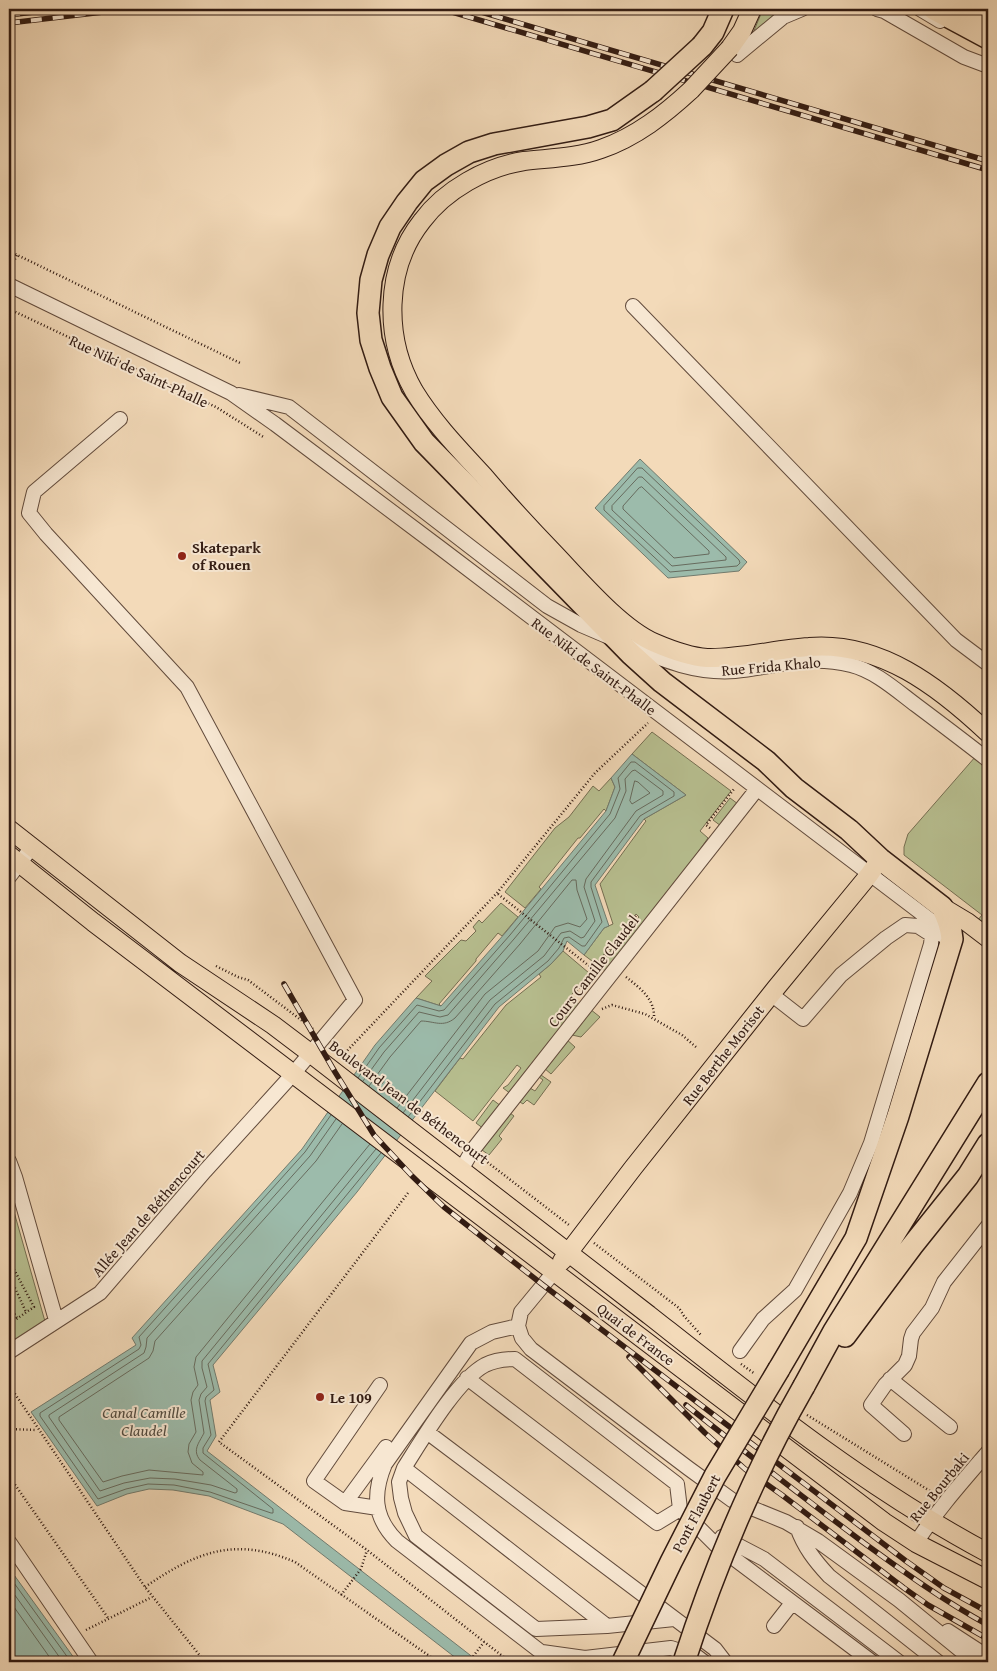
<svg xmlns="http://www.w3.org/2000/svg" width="997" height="1671" font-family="'Gentium Book Plus',serif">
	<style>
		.green { fill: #b8c091; stroke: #756e52 }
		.water { fill: #9cbbab; stroke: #727b6e }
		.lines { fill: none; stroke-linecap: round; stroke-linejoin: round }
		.shore { stroke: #676b5e; stroke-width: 1 }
		.minor-casing { stroke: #624b3c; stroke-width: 16 }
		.major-casing { stroke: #321b12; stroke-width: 20 }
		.highway-casing { stroke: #321b12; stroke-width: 24 }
		.path { stroke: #321b12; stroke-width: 2.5; stroke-dasharray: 1 2.5; stroke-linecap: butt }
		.minor { stroke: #f7e7d2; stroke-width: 14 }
		.major { stroke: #f3dab9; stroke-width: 18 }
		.highway { stroke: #f3dab9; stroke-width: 21 }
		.rail-casing { stroke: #321b12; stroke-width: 5.5 }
		.rail { stroke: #f7e7d2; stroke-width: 4; stroke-dasharray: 11; stroke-linecap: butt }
		.major-bridge-casing { stroke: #321b12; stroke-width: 20; stroke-linecap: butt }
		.highway-bridge-casing { stroke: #321b12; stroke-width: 24; stroke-linecap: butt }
		.major-bridge { stroke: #f3dab9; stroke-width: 18 }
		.highway-bridge { stroke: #f3dab9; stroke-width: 21 }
		.poi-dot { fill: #8f2418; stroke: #f7e7d2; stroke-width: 2 }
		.labels { text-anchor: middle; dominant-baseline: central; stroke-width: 4; stroke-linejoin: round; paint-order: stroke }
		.street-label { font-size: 15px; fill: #321b12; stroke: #f7e7d2 }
		.poi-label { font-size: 15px; font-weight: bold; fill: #321b12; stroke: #f7e7d2; text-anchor: start }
		.water-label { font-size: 16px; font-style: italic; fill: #524b40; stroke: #f7e7d2 }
	</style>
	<rect width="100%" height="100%" fill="#f3dab9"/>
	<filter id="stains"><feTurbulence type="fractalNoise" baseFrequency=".004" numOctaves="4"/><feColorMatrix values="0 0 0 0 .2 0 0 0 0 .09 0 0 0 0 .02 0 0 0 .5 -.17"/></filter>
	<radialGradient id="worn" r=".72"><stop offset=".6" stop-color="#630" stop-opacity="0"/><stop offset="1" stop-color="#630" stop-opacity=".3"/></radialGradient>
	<path class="green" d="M763,9H789L755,35L753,33Z
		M652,732L731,791L700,831L708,838L689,865L640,930L636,932L605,971L599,966L624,933H626L639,917L636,914L596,964L584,955L604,928L613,924L600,884L646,821L644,819L686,795L632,754Z
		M976,756L988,765V930L977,921L982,915L904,855V847L908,834Z
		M611,778L615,787L606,811L604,809L580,838H578L539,887L541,889L525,908L505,892L555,828L569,817L593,786L599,791Z
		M730,798L738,804L721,826L713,820Z
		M501,903L518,917L502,936L498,933L476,959V961L439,1004L441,1006L416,998L432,981L425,976L461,940L466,941L476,931L473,927L479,920L482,923Z
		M563,951L589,973L569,998L581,1005L511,1094L503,1088L508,1085L521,1068L517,1065L473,1121L435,1091L460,1058L463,1059L506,1005L541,977L539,974L551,964Z
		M590,1009L600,1017L581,1037L572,1035Z
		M566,1039L575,1047L551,1074L544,1068Z
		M541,1075L551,1082L534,1105L527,1100L523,1104L520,1102L530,1088L535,1091L543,1080L539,1077Z
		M493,1100L501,1106L484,1129L476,1123Z
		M510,1113L514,1116L499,1136L502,1139L489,1155L482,1150Z
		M9,1194L46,1325L14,1344L9,1339Z"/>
	<path class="water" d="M640,459L747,562L739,571L668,578L595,508Z
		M632,754L686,795L644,819L595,885L609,926L604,928L584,955L567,941L563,951L551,964L499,1007L357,1192L213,1365L220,1392L210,1400L216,1436L207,1451L479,1662H461L283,1524L209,1496L173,1490L149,1489L127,1494L97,1506L31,1412L136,1345L132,1338L302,1149L375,1045L416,998L441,1006L506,932L606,811L615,787L611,778Z
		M9,1568L77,1662H9Z"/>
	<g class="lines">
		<path class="shore" d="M638,468H642L739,560L740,563L737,566L670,572L604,510V506Z
			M639,477H642L726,557V560L672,566L612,510V506Z
			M642,487L709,551V554L674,558L623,509V506L639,488Z
			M635,781L638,782L650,793L632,804L630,801Z
			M358,1078L379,1048L417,1005L439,1011L444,1010L510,935L610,814L620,789L618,778L631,762H635L674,792V796L640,816L591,882V887L602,922L585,946H582L569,937L564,938L559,948L548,961L495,1004L408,1117
			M363,1081L384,1052L419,1012L440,1017L448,1015L514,939L615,818L626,791L625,779L632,771L635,770L663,791V795L636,811L586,879L584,887L595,921L584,937L581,938L570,931L561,933L544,956L490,1000L403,1113
			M369,1086L390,1057L421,1021C434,1021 443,1028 455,1018L520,944L572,880H576L577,890L587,919L580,927L568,923L555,927L538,951L485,994L397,1108
			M331,1115L305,1152L139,1337L141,1345L139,1349L40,1413V1416L98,1499L126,1489L148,1484L174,1485L210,1492L271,1513H273V1509L203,1453V1448L211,1435L205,1401L206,1397L214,1390L208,1364L381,1153
			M336,1119L310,1156L147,1338L146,1347L144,1353L49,1415V1417L100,1491L124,1483L150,1478L175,1479L211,1485L235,1493L237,1492V1489L200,1460C192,1450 199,1443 204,1433L199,1400L201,1394L207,1387L202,1368V1361L376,1149
			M342,1124L316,1161L155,1341L153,1351L149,1358L59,1417V1420L103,1482L122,1476L149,1470L203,1475V1472L192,1463L188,1452L189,1444L196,1432L191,1400L193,1392L198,1385L194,1367L196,1357L370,1144
			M9,1576L71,1662
			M9,1587L63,1662
			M9,1600L53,1662"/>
		<defs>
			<path id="minor" d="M877,9L884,11L964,57L988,66
				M920,9L940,21
				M737,55L783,17L802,9
				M9,285L231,393L275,424L439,547L933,922L941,931L950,945
				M633,306L956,640L988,664
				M239,395L289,407L547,606L581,625L609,637
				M629,646C663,660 696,674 735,671C777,667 807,654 851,665C875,671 896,690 916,705C940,723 964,741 988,760
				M9,877L32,847
				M9,1161L15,1177L56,1320
				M461,1170L472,1151L753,794
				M518,1326L522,1338L531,1349L688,1468L732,1500L786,1522L818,1541L899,1600L975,1662
				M740,1351L763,1319L795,1290L850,1193L871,1143L931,944L932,935L918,926L905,925L886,938L841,975L803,1019L771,994
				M9,1352L100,1293L205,1171L293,1074L355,1000L187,687L46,534L29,513L34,492L120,419
				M467,1378L657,1523L680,1509
				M890,1379L950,1427
				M427,1432L715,1649L725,1662
				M904,1434L871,1405L885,1385L905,1365L909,1356L911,1339L913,1333L932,1308L944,1282L988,1226
				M404,1468L399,1482L401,1498L405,1513L416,1536L536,1629L607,1626
				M345,1503L314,1481L380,1385
				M378,1508L345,1503L386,1447
				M797,1527C804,1547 815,1561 829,1576L938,1662
				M722,1537L764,1559L899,1662
				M9,1542L91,1662
				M916,1543C937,1510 963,1481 988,1452
				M674,1619L607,1626L404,1468C422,1440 457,1380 485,1365C495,1360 505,1359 515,1359L677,1484L680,1509L716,1545L872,1662
				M774,1626L792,1603
				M948,1631L988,1657
				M542,1652L585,1658L671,1648L696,1656L704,1662
				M554,1662L397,1541C373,1517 373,1493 385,1464L471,1343L492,1332L518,1326L521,1312L554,1272"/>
			<path id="major" d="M730,48L742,31L752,9
				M691,90C665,114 636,137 601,149C576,158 550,158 524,161C486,167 445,190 422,221C384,269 384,339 414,391C433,422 458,448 483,475C505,501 528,526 552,551C579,579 620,628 655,643C669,649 692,657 707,658C740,659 776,649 809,647C880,641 939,687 988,733
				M9,829L180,963L273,1025L310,1053C423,1141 536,1228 649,1315C757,1400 866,1488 988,1553
				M9,855L93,922L884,1522L916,1543L988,1580
				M942,907L967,922L988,938
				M562,1261L633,1168L776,988L869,875L880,859"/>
			<path id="highway" d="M934,9L988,38
				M967,9L988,21
				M702,46L713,32L723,9
				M653,91L612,120L588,127L494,144L469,152L446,165L424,181L407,202L390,227L378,255L371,280L368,313L371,340L380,368L392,397L424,442L631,654L662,682L766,761L794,788L849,830L880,859L942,907C948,918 951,927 952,939L898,1116L856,1238L779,1369
				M845,1336L912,1246L968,1176L988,1144
				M804,1386L834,1331L988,1083"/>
		</defs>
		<use href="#minor" class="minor-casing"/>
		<use href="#major" class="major-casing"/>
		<use href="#highway" class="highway-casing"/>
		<path class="path" d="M9,251L240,363
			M9,272L17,255
			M9,309L216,407L265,438
			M710,828L706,825L734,789
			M498,894L593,969
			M216,966L238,977L248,980L313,1029
			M626,977C640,988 655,999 654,1018
			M578,993L576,992L636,916
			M602,1009L612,1005L645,1014L682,1035L696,1047
			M335,1046L462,1143
			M345,1053L497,893L595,773L648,723
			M482,1158L569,1225
			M408,1193L219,1442L367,1550L510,1662
			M594,1243L679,1308L684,1316L701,1335
			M9,1260L34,1307L9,1324
			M9,1275L26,1312
			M9,1305L17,1318
			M741,1364L755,1374
			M9,1385L145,1587L205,1662
			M807,1415L930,1491
			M9,1429L37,1430
			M9,1476L108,1618
			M145,1587C196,1552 235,1536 295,1562L438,1662
			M341,1595L361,1569L367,1550
			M86,1630L152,1597
			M469,1662L484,1642"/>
		<use href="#minor" class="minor"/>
		<use href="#major" class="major"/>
		<use href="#highway" class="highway"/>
		<defs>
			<path id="rail" d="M442,9L988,170
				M471,9L988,161
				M9,15L59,9
				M9,23L129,9
				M284,984L335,1072L374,1135L412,1176L444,1207L543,1285L906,1561L944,1588L988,1612
				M629,1357L705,1433L745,1469L782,1495L904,1588L928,1605L988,1639
				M686,1405C745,1452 804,1498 864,1543C904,1572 944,1601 988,1625"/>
		</defs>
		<use href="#rail" class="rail-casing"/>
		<use href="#rail" class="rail"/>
		<defs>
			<path id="major-bridge" d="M691,90L730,48"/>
			<path id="highway-bridge" d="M653,91L702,46
				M623,1662L671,1562L715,1476L779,1369
				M684,1662C715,1566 754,1473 804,1386"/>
		</defs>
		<use href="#major-bridge" class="major-bridge-casing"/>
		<use href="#highway-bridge" class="highway-bridge-casing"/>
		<use href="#major-bridge" class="major-bridge"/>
		<use href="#highway-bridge" class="highway-bridge"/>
	</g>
	<g class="poi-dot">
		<circle cx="182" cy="556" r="5"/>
		<circle cx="320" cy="1397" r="5"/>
	</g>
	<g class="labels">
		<g class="street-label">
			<text transform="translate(139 371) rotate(25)">Rue Niki de Saint-Phalle</text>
			<text transform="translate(594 666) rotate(37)">Rue Niki de Saint-Phalle</text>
			<text transform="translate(771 666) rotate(-5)">Rue Frida Khalo</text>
			<text transform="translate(593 971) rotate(-52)">Cours Camille Claudel</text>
			<text transform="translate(723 1055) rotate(-52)">Rue Berthe Morisot</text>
			<text transform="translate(409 1102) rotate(37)">Boulevard Jean de Béthencourt</text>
			<text transform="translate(148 1213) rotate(-49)">Allée Jean de Béthencourt</text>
			<text transform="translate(636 1334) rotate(37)">Quai de France</text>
			<text transform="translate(939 1487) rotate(-51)">Rue Bourbaki</text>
			<text transform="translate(696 1513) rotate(-62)">Pont Flaubert</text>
		</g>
		<g class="poi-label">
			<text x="192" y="547">Skatepark<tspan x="192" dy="17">of Rouen</tspan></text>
			<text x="330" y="1397">Le 109</text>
		</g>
		<g class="water-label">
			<text x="144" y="1412">Canal Camille<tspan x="144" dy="18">Claudel</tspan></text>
		</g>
	</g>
	<rect width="997" height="1671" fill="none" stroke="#f3dab9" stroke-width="30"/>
	<rect x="10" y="10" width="977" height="1651" fill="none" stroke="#321b12" stroke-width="2.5"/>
	<rect x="15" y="15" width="967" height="1641" fill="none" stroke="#321b12"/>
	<rect width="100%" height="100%" filter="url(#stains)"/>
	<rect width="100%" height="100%" fill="url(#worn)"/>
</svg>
